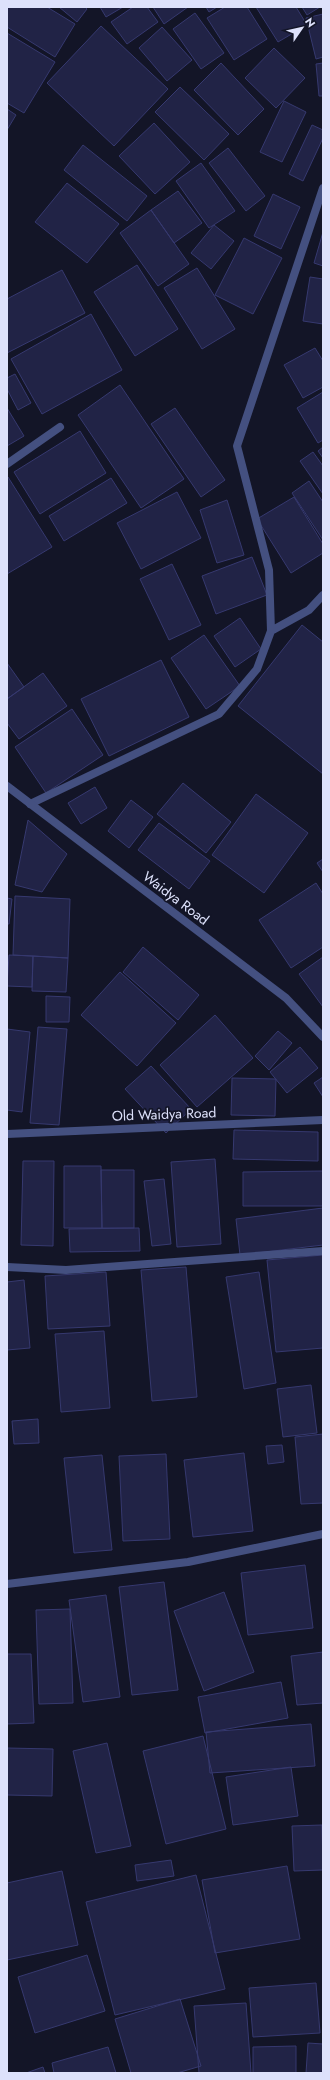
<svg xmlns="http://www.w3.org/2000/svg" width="330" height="2080" font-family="Jost,sans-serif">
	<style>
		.building { fill: #212346; stroke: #36396f }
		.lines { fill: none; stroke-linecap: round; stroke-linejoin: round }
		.minor { stroke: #445080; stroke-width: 8 }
		.tertiary { stroke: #445080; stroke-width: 8 }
		.labels { text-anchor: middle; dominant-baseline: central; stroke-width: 3.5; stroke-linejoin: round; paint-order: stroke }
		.street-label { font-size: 14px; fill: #dde1fb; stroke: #131527 }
	</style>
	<rect width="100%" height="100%" fill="#131527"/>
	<path class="building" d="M7,7H47L75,24L55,57L7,27Z
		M59,7H85L87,9L77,22Z
		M100,7H123L106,17Z
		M133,7H147L158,22L127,44L111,22Z
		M153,7H188L164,24Z
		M206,7H217L209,12Z
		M225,7H247L267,39L234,60L207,18Z
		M256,7H296L307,25L278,42Z
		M302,7H320L307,15Z
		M195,13L224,53L201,69L173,29Z
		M323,14V57L316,59L306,18Z
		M101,26L168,89L114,146L47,83Z
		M162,27L192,60L167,81L139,48Z
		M7,33L55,62L24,113L7,103Z
		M274,48L305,78L276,108L245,78Z
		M221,63L264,109L238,135L194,90Z
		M323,63V96H319L316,64Z
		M180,87L229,134L204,160L155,112Z
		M284,101L306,112L282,162L260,152Z
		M7,109L16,115L7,130Z
		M154,123L190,162L155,194L119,156Z
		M312,125L323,130V138L303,181L289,174Z
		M83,145L147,196L127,221L64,170Z
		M228,148L265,196L246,211L209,163Z
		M201,163L235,211L209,228L176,181Z
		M67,183L119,224L87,263L35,222Z
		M178,191L202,223L174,243L151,210Z
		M273,194L300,207L281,249L254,236Z
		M151,210L189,264L158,286L120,233Z
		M214,225L234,241L211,269L191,253Z
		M323,232V266L314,263Z
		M244,238L282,258L253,314L215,295Z
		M137,265L178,329L135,356L94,292Z
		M197,268L235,329L202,349L164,288Z
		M62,270L85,313L7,353V299Z
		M310,277L323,279V324L303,321Z
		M91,314L122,370L42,414L11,359Z
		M315,348L323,361V387L303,398L284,365Z
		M15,374L31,403L18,410L7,389V378Z
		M120,385L184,479L141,508L78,415Z
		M323,392V440L318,443L297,408Z
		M7,408L24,436L7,446Z
		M175,408L225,480L201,497L151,424Z
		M80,431L106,473L40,514L14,472Z
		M323,447V458L318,451Z
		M313,452L323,466V494L300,461Z
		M8,477L52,547L7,574V478Z
		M111,478L127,503L64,541L49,516Z
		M309,481L323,502V540L292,493Z
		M177,492L201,538L141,569L117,523Z
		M294,497L323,544V553L291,573L257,519Z
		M227,500L244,555L217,563L200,510Z
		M252,557L267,595L216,614L202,576Z
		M172,564L201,625L169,640L140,579Z
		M240,618L261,649L235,667L214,636Z
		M302,625L323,642V774L238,706Z
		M204,635L240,686L206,709L171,658Z
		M161,660L189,717L109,756L81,699Z
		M7,663L24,687L7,699Z
		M43,673L67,706L19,739L7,723V699Z
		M72,709L103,755L46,793L15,747Z
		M183,783L231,822L206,853L157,814Z
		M95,787L107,808L81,824L68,803Z
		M256,794L308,833L264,893L212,855Z
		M131,800L153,817L129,848L108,831Z
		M28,820L67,854L42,892L15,885Z
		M159,823L210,861L189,889L138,850Z
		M323,859V872L317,863Z
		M316,883L323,894V947L291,968L259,920Z
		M15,896L70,899L68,958L13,955Z
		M7,898L12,899L9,924H7Z
		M143,947L199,995L178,1020L123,972Z
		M9,955L33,956L32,987L7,986Z
		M33,956L68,958L66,992L32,991Z
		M323,957V1007L299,974Z
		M120,972L176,1023L137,1066L81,1015Z
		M46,996L70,997L69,1022H46Z
		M215,1015L253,1058L197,1107L160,1065Z
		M38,1027L67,1029L59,1125L30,1123Z
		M7,1029L30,1032L22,1112L7,1110Z
		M278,1031L292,1043L269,1070L255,1056Z
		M300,1047L318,1068L287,1093L270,1072Z
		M151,1066L191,1109L166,1133L125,1089Z
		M323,1077V1097L314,1083Z
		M232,1078L276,1079L275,1116L231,1115Z
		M234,1130L318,1132V1161L233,1159Z
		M215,1159L221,1244L177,1247L171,1162Z
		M23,1161H54L53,1246L21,1245Z
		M64,1166H101L102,1228H64Z
		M101,1170H134V1228H102Z
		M323,1171V1206H243V1172Z
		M164,1179L171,1244L152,1246L144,1181Z
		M323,1208V1245L240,1255L236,1219Z
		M139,1228L140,1251L70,1252L69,1229Z
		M323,1255V1348L276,1352L267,1260Z
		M186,1267L197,1397L152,1401L141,1270Z
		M106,1272L110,1326L48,1329L45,1276Z
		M259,1272L276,1383L244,1389L226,1277Z
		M24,1280L30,1348L7,1350V1282Z
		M104,1331L110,1408L61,1412L55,1334Z
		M311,1385L317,1433L283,1437L277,1389Z
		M38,1419L39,1443L14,1444L12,1421Z
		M323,1434V1503L301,1504L295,1437Z
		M282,1445L284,1462L268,1464L266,1446Z
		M244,1453L253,1531L193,1537L184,1460Z
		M166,1454L170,1539L123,1541L119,1456Z
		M102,1455L112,1550L74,1553L64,1458Z
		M305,1565L313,1628L248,1635L241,1573Z
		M164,1582L178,1690L132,1695L119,1587Z
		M224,1592L254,1672L204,1691L174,1611Z
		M106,1595L120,1697L83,1702L69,1600Z
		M70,1609L73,1703L39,1704L36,1610Z
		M323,1652V1703L297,1705L291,1656Z
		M7,1654H31L34,1723L7,1724Z
		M281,1682L288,1718L205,1733L198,1697Z
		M311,1724L315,1766L210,1773L206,1732Z
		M203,1736L226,1829L166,1844L143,1751Z
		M107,1743L131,1846L96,1853L73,1751Z
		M7,1748L53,1749L52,1796L7,1795Z
		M291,1767L298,1816L233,1825L226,1777Z
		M322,1825L323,1870L294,1871L292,1826Z
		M171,1860L174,1876L137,1881L135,1865Z
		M287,1866L300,1939L215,1953L202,1880Z
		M62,1871L78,1945L7,1960V1883Z
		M196,1875L225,1989L115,2015L86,1902Z
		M87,1955L105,2011L35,2033L18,1977Z
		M316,1983L320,2033L253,2037L249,1988Z
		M180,1999L201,2066L177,2073H131L115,2019Z
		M246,2003L251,2073H199L194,2006Z
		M308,2043L323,2044V2073H306Z
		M296,2046V2073H253V2047Z
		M108,2047L116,2073H54L52,2063Z
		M43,2067L45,2073H26Z"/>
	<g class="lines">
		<path class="minor" d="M7,464L60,427
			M271,631L309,610L323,595
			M30,804L219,714L257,669L271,631L269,570L237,446L323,188
			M7,1134L323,1120
			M7,1267L66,1270L323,1251
			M7,1584L188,1562L323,1534"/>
		<path class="tertiary" d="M7,786L286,998L323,1037"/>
	</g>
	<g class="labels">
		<g class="street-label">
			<text transform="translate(176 898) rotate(37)">Waidya Road</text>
			<text transform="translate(164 1114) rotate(-2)">Old Waidya Road</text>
		</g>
	</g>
	<rect width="330" height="2080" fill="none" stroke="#dde1fb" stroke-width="16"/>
	<g transform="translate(302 28) rotate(56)" stroke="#131527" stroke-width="3" paint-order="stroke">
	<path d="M0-3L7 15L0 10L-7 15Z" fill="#dde1fb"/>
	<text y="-6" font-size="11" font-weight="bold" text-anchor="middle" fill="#dde1fb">N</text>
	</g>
</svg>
